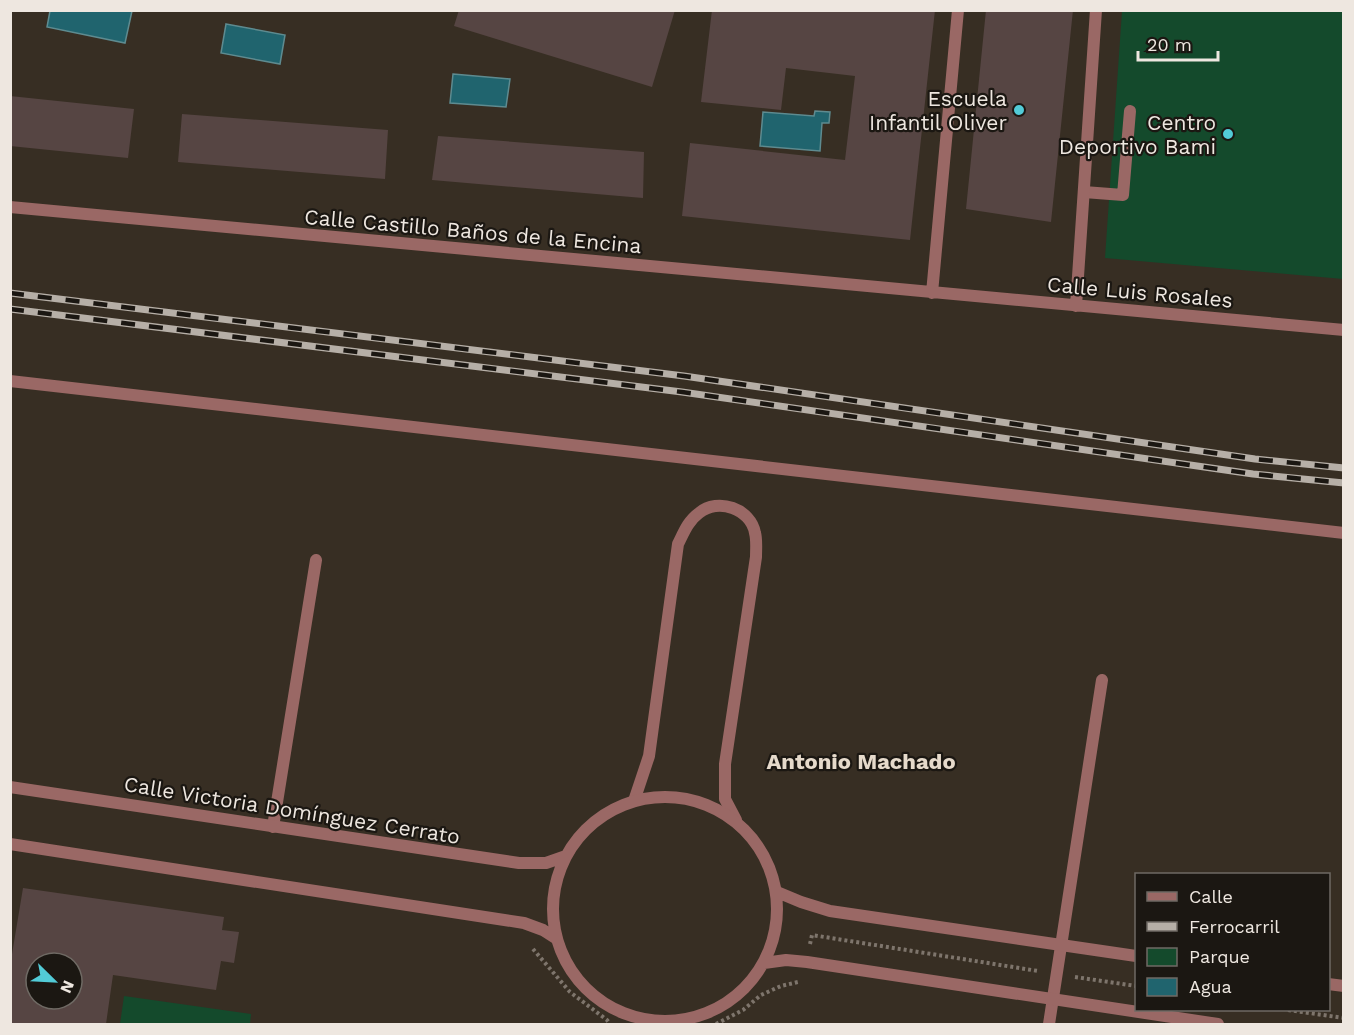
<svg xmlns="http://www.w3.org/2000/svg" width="1354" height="1035" font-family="'Work Sans',sans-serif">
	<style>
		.green { fill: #144a2c }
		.water { fill: #20646e; stroke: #5e8b90; stroke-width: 1.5 }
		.building { fill: #564543; fill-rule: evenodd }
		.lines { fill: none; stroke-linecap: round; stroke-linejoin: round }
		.path { stroke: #7e756c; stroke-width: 4; stroke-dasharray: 3 3; stroke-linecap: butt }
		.service { stroke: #9a6865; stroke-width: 12 }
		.pedestrian { stroke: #9a6865; stroke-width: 12 }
		.minor { stroke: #9a6865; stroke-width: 12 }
		.tertiary { stroke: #9a6865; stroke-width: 12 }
		.rail-casing { stroke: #b6afa7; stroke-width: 7 }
		.rail { stroke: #1b1712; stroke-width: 4.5; stroke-dasharray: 14; stroke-linecap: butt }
		.poi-dot { fill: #52cbd7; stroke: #1b1712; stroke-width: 2 }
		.labels { text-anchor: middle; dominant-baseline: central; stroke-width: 4.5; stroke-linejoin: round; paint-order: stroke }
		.poi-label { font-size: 21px; fill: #eee7e0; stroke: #1b1712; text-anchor: end }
		.street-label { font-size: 21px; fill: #eee7e0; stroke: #1b1712 }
		.neighbourhood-label { font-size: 22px; font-weight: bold; fill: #e6dacb; stroke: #1b1712 }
	</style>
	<rect width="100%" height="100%" fill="#372e23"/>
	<path class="green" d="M1122,11H1343V279L1105,258Z
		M124,996L251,1014L250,1024H120Z"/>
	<path class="water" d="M50,11V10L132,11L125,43L47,27Z
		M226,24L285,35L280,64L221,53Z
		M453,74L510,79L506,107L450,103Z
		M815,111L830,112L829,123H822L820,151L760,146L763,112L814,116Z"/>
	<path class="building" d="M459,10H675L652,87L454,26Z
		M712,10H935L910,240L682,216L690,143L845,160L855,76L786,68L781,110L701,102Z
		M986,10H1073L1051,222L966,209Z
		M10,96L134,109L128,158L10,146Z
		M182,114L388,130L385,179L178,162Z
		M438,136L644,152L643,198L432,180Z
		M23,888L224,917L222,930L239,932L234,963L221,961L216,990L113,975L106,1024H10V966ZM36,963H72V999H36Z"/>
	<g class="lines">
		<path class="path" d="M810,944L812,935L1038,971
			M533,949L570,992L607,1020L610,1024
			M1075,977L1136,986
			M1288,1010L1344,1018
			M716,1024L743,1010L761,995L781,986L798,982"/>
		<path class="service" d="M1084,192L1123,195L1130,111"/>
		<path class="pedestrian" d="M10,381L1344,533"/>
		<path class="minor" d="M10,207L1344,330
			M932,293L958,10
			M1076,306L1096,10
			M634,801L649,756L678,544C684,532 688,521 699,513C718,497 751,509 755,533C757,540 756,549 756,557L725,764V799L736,820
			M273,827L316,560
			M1049,1024L1102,680"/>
		<path class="tertiary" d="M10,787L519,863H546L566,856
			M553 909a112 112 0 1 1 224 0a112 112 0 1 1-224 0Z
			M10,844L524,923L543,930L557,939
			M777,892L801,902L830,911L1136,956
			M764,963L786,960L807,962L1218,1024
			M1328,984L1344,986"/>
		<defs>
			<path id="rail" d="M10,293L684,376L1255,459L1344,468
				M10,309L682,392L1253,474L1344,483"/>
		</defs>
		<use href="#rail" class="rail-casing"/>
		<use href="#rail" class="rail"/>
	</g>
	<g class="poi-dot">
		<circle cx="1019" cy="110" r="6"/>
		<circle cx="1228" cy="134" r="6"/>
	</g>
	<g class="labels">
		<g class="poi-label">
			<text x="1007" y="98">Escuela<tspan x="1007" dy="24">Infantil Oliver</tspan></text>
			<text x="1216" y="122">Centro<tspan x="1216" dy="24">Deportivo Bami</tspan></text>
		</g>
		<g class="street-label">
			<text transform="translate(473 231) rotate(5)">Calle Castillo Baños de la Encina</text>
			<text transform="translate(1140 292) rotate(5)">Calle Luis Rosales</text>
			<text transform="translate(292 810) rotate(9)">Calle Victoria Domínguez Cerrato</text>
		</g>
		<g class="neighbourhood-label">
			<text x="861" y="761">Antonio Machado</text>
		</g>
	</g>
	<rect width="1354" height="1035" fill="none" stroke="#eee7e0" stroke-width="24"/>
	<rect x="1135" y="873" width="195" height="138" fill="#1b1712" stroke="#6f6a64" stroke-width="1.5"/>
	<rect x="1147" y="892" width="30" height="9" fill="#9a6865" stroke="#6f6a64" stroke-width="1.5"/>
	<text x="1189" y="903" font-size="18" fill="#eee7e0">Calle</text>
	<rect x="1147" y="922" width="30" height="9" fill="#b6afa7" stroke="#6f6a64" stroke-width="1.5"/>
	<text x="1189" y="933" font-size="18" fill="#eee7e0">Ferrocarril</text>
	<rect x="1147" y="948" width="30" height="18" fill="#144a2c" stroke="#6f6a64" stroke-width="1.5"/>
	<text x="1189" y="963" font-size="18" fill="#eee7e0">Parque</text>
	<rect x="1147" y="978" width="30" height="18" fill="#20646e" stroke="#6f6a64" stroke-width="1.5"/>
	<text x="1189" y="993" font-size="18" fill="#eee7e0">Agua</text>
	<g transform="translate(54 981) rotate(114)"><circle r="28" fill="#1b1712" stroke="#6f6a64" stroke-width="1.5"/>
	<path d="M0-4.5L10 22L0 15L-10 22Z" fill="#52cbd7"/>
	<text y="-9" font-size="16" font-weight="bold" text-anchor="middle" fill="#eee7e0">N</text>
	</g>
	<path d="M1138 51v9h80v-9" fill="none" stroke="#eee7e0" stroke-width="3"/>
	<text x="1147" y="51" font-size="18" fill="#eee7e0" stroke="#1b1712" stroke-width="4.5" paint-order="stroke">20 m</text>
</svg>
